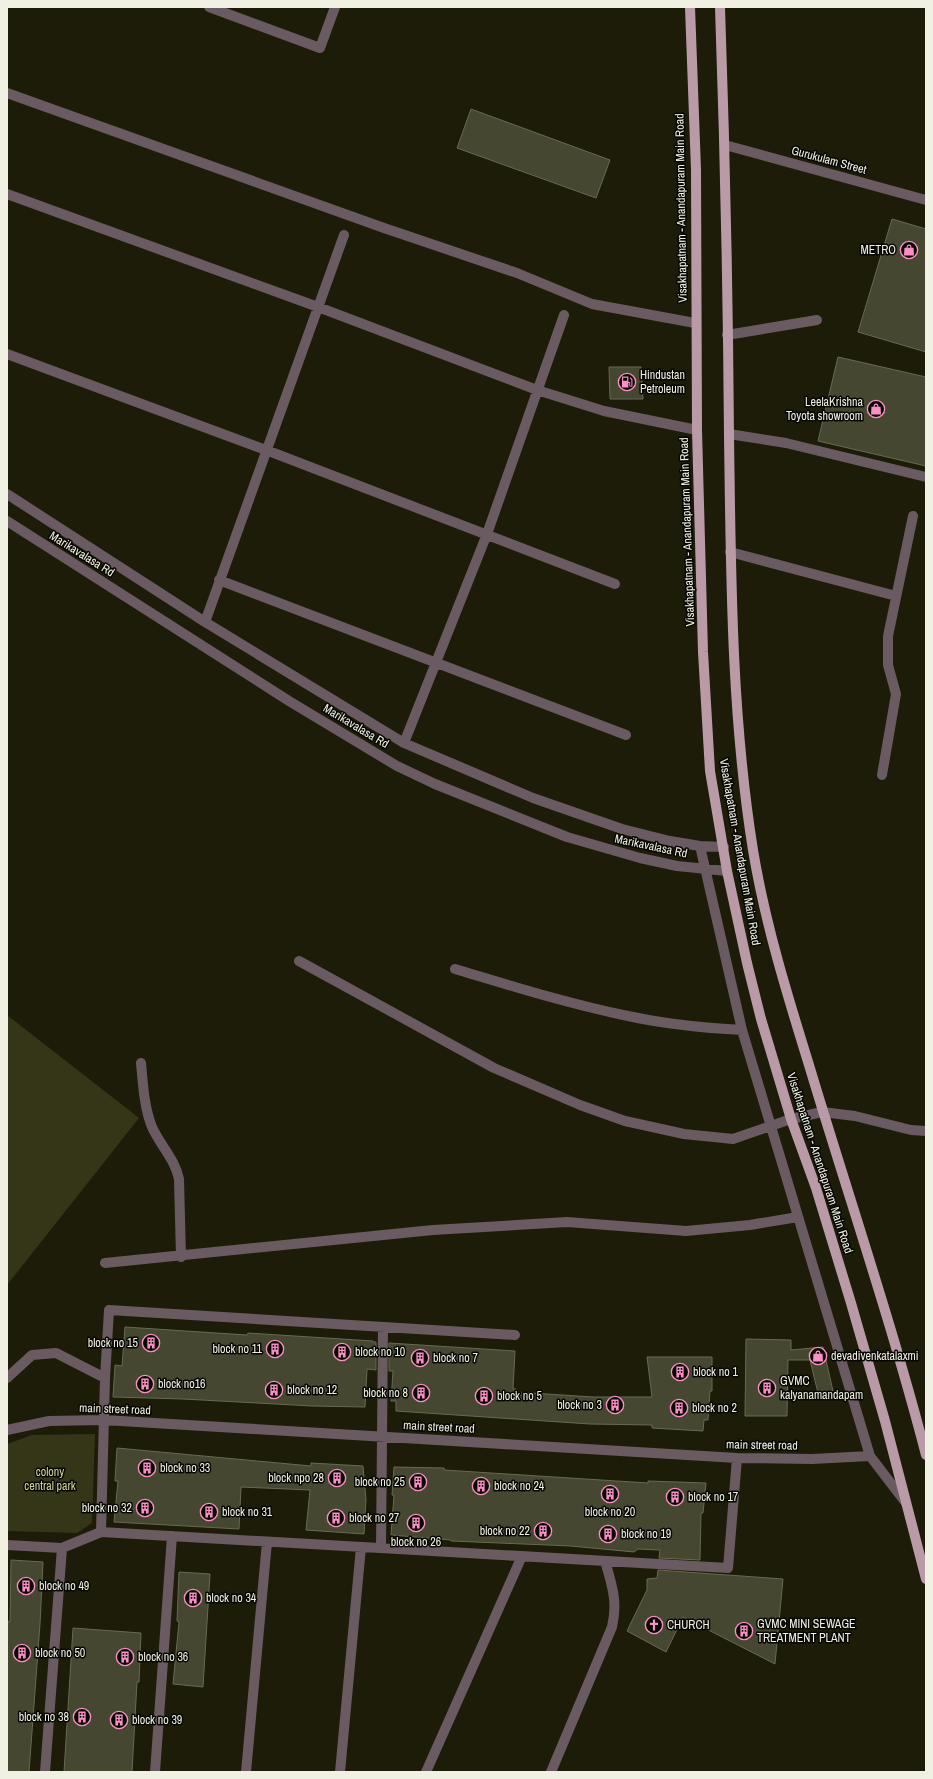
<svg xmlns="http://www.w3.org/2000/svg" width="933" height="1779" font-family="'Archivo Narrow',sans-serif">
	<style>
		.green { fill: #353618 }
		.building { fill: #464731; stroke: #696a53 }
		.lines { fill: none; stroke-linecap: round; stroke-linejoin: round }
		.minor { stroke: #6a5a61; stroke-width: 10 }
		.major { stroke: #bb9aa8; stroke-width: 10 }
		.labels { text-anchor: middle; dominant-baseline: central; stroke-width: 3; stroke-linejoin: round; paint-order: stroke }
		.street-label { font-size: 12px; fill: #f0f0e3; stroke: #060702 }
		.poi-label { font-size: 12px; fill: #f0f0e3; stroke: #060702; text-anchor: start }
		.park-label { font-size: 12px; fill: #d3d698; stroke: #060702 }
	</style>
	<rect width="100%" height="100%" fill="#1c1c08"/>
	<path class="green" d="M7,1015L139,1118L7,1285Z
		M95,1434L92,1523L77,1533L7,1531V1444L32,1435Z"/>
	<path class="building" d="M471,109L610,160L596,198L457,148Z
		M892,219L926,229V352L858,332Z
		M838,357L926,377V466L818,441Z
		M609,367H641L643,399H610Z
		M125,1327L247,1335L248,1333L373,1341V1342H376V1370L367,1369L365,1407L312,1406L183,1399L113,1397L115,1365L122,1366Z
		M746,1339L791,1340V1350L823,1347L833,1391L818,1393L810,1360H788L787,1416H745Z
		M389,1343L515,1351L513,1389H516V1392L593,1397H652L647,1357H712V1391H710L708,1420H704L703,1431L652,1428V1425L590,1424L396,1411V1401H391L393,1371H389Z
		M117,1448L311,1466V1463L363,1466L366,1499L364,1534L306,1530L310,1490L241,1487L239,1529L114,1522L118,1481H115Z
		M394,1467L444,1468V1470L648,1483V1481L706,1483L703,1513H701L700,1560L659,1558L660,1550L638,1549L634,1552L571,1546L451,1541V1540L391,1535L394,1495H392Z
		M11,1560L43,1562L40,1624L29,1772H7V1632L8,1621L10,1622Z
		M658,1570L783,1579L775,1664L683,1617L666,1652L627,1631L647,1590V1579L657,1578Z
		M179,1572L210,1574L203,1687L173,1684L179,1622L177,1621Z
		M73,1628L141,1633L139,1682H137L132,1772H64Z"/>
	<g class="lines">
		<path class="minor" d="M209,7L320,48L335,7
			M7,93L384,228L517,273L592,304L695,323
			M725,145L926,200
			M7,194L318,307L537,390L604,411L697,430
			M727,335L817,320
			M7,354L266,450L615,584
			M729,434L786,443L926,477
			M7,494L205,622L404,743L533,798L622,829L670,841L700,846L724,847
			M7,521L289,701L397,766L435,784L567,837L640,858L677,866L727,871
			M730,552L896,596
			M219,580L626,735
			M205,622L344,235
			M404,743L487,534L564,315
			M882,775L896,694L888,665V636L913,516
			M700,846L742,1030L870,1456L906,1503
			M299,961L494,1068L580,1105L625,1121L684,1134L733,1139L791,1119L822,1112L855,1116L911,1130L926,1131
			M455,969C512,986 569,1004 628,1016C665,1024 704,1028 742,1030
			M141,1063C143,1084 144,1107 152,1127C160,1145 175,1159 179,1179L181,1257
			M105,1263L433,1230L567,1222L686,1231L750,1225L798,1217
			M515,1335L109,1310L105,1378L101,1532L728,1568L737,1458
			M7,1378L32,1355L56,1353L105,1378
			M7,1430L49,1421L104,1420L737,1458L812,1459L870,1456
			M7,1545L62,1548L101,1532
			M381,1548L383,1327
			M45,1772L62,1548
			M155,1772L172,1536
			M246,1772L267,1542
			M340,1772L361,1547
			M426,1772L522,1556
			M551,1772L612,1627C618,1602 612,1585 605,1561"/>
		<path class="major" d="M690,7L696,170L697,430L703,652L710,771L727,871L747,963L761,1019L791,1119L816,1188L851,1303L885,1421L926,1579
			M720,7C725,150 728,293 729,436C731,574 731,713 753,850C765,923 787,994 809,1065C848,1195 892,1324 926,1455"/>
	</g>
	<defs>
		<symbol id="shop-ring" viewBox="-11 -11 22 22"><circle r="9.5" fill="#060702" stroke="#fb8fc5" stroke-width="1.5"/><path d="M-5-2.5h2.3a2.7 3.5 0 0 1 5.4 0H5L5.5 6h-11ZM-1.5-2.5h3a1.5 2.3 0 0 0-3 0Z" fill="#fb8fc5"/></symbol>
		<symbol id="fuel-ring" viewBox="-11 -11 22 22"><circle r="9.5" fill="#060702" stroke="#fb8fc5" stroke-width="1.5"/><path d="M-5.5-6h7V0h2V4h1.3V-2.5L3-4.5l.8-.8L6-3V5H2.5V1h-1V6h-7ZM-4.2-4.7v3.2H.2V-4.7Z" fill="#fb8fc5"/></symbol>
		<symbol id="building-ring" viewBox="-11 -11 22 22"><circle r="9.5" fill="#060702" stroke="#fb8fc5" stroke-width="1.5"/><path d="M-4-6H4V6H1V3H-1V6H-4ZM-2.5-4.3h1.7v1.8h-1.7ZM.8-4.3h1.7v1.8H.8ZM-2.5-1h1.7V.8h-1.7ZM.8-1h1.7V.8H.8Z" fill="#fb8fc5"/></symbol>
		<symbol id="church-ring" viewBox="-11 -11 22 22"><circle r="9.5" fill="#060702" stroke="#fb8fc5" stroke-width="1.5"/><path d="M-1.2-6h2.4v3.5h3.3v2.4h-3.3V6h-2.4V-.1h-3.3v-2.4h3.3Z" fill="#fb8fc5"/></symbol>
	</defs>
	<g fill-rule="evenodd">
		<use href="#shop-ring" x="899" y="240" width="20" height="20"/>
		<use href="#fuel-ring" x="617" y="372" width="20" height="20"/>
		<use href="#shop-ring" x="866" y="399" width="20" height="20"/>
		<use href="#building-ring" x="141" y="1333" width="20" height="20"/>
		<use href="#building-ring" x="265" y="1339" width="20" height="20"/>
		<use href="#building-ring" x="332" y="1342" width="20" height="20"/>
		<use href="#shop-ring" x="808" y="1346" width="20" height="20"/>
		<use href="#building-ring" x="410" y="1348" width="20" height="20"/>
		<use href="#building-ring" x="670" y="1362" width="20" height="20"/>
		<use href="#building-ring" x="135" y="1374" width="20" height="20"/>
		<use href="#building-ring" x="757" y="1378" width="20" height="20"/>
		<use href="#building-ring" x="264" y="1380" width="20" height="20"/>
		<use href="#building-ring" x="411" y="1383" width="20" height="20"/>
		<use href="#building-ring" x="474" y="1386" width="20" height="20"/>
		<use href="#building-ring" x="605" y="1395" width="20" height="20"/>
		<use href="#building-ring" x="669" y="1398" width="20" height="20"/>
		<use href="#building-ring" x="137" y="1458" width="20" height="20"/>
		<use href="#building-ring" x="327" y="1468" width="20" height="20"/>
		<use href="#building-ring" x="408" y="1472" width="20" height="20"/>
		<use href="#building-ring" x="471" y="1476" width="20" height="20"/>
		<use href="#building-ring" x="600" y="1484" width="20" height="20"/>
		<use href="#building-ring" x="665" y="1487" width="20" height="20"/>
		<use href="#building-ring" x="135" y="1498" width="20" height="20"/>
		<use href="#building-ring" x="199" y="1502" width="20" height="20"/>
		<use href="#building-ring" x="326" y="1508" width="20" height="20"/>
		<use href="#building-ring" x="406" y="1513" width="20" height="20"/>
		<use href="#building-ring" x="533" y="1521" width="20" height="20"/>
		<use href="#building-ring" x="598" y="1524" width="20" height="20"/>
		<use href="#building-ring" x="16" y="1576" width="20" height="20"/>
		<use href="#building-ring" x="183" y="1588" width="20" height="20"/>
		<use href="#church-ring" x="644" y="1615" width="20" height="20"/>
		<use href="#building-ring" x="734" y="1621" width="20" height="20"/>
		<use href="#building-ring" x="12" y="1643" width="20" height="20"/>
		<use href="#building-ring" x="115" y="1647" width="20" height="20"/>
		<use href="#building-ring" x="72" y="1707" width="20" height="20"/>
		<use href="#building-ring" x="109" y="1710" width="20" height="20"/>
	</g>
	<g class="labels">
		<g class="street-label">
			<text transform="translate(829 160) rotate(15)">Gurukulam Street</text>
			<text transform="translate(681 208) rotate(-91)">Visakhapatnam - Anandapuram Main Road</text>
			<text transform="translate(687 532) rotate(-92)">Visakhapatnam - Anandapuram Main Road</text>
			<text transform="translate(82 554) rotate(32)">Marikavalasa Rd</text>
			<text transform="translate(356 726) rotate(31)">Marikavalasa Rd</text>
			<text transform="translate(651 846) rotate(12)">Marikavalasa Rd</text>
			<text transform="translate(740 852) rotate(80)">Visakhapatnam - Anandapuram Main Road</text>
			<text transform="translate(820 1163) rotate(72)">Visakhapatnam - Anandapuram Main Road</text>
			<text transform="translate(115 1409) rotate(2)">main street road</text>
			<text transform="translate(439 1427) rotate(3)">main street road</text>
			<text transform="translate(762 1445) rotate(1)">main street road</text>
		</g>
		<g class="poi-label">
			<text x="896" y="250" text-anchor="end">METRO</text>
			<text x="640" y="375">Hindustan<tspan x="640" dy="14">Petroleum</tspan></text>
			<text x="863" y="402" text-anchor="end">LeelaKrishna<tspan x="863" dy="14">Toyota showroom</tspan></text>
			<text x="138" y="1343" text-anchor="end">block no 15</text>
			<text x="262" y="1349" text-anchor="end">block no 11</text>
			<text x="355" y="1352">block no 10</text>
			<text x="831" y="1356">devadivenkatalaxmi</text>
			<text x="433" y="1358">block no 7</text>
			<text x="693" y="1372">block no 1</text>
			<text x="780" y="1381">GVMC<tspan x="780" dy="14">kalyanamandapam</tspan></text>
			<text x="158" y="1384">block no16</text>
			<text x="287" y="1390">block no 12</text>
			<text x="408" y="1393" text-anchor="end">block no 8</text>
			<text x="497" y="1396">block no 5</text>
			<text x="602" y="1405" text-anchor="end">block no 3</text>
			<text x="692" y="1408">block no 2</text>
			<text x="160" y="1468">block no 33</text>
			<text x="324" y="1478" text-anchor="end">block npo 28</text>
			<text x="405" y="1482" text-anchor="end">block no 25</text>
			<text x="494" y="1486">block no 24</text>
			<text x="688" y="1497">block no 17</text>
			<text x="132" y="1508" text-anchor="end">block no 32</text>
			<text x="222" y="1512">block no 31</text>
			<text x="610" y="1512" text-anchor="middle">block no 20</text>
			<text x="349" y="1518">block no 27</text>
			<text x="530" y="1531" text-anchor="end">block no 22</text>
			<text x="621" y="1534">block no 19</text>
			<text x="416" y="1542" text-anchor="middle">block no 26</text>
			<text x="39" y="1586">block no 49</text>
			<text x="206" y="1598">block no 34</text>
			<text x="757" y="1624">GVMC MINI SEWAGE<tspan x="757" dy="14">TREATMENT PLANT</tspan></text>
			<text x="667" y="1625">CHURCH</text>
			<text x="35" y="1653">block no 50</text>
			<text x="138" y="1657">block no 36</text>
			<text x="69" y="1717" text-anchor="end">block no 38</text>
			<text x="132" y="1720">block no 39</text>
		</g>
		<g class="park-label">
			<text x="50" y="1472">colony<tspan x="50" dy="14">central park</tspan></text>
		</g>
	</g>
	<rect width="933" height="1779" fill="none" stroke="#f0f0e3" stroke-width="16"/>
</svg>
